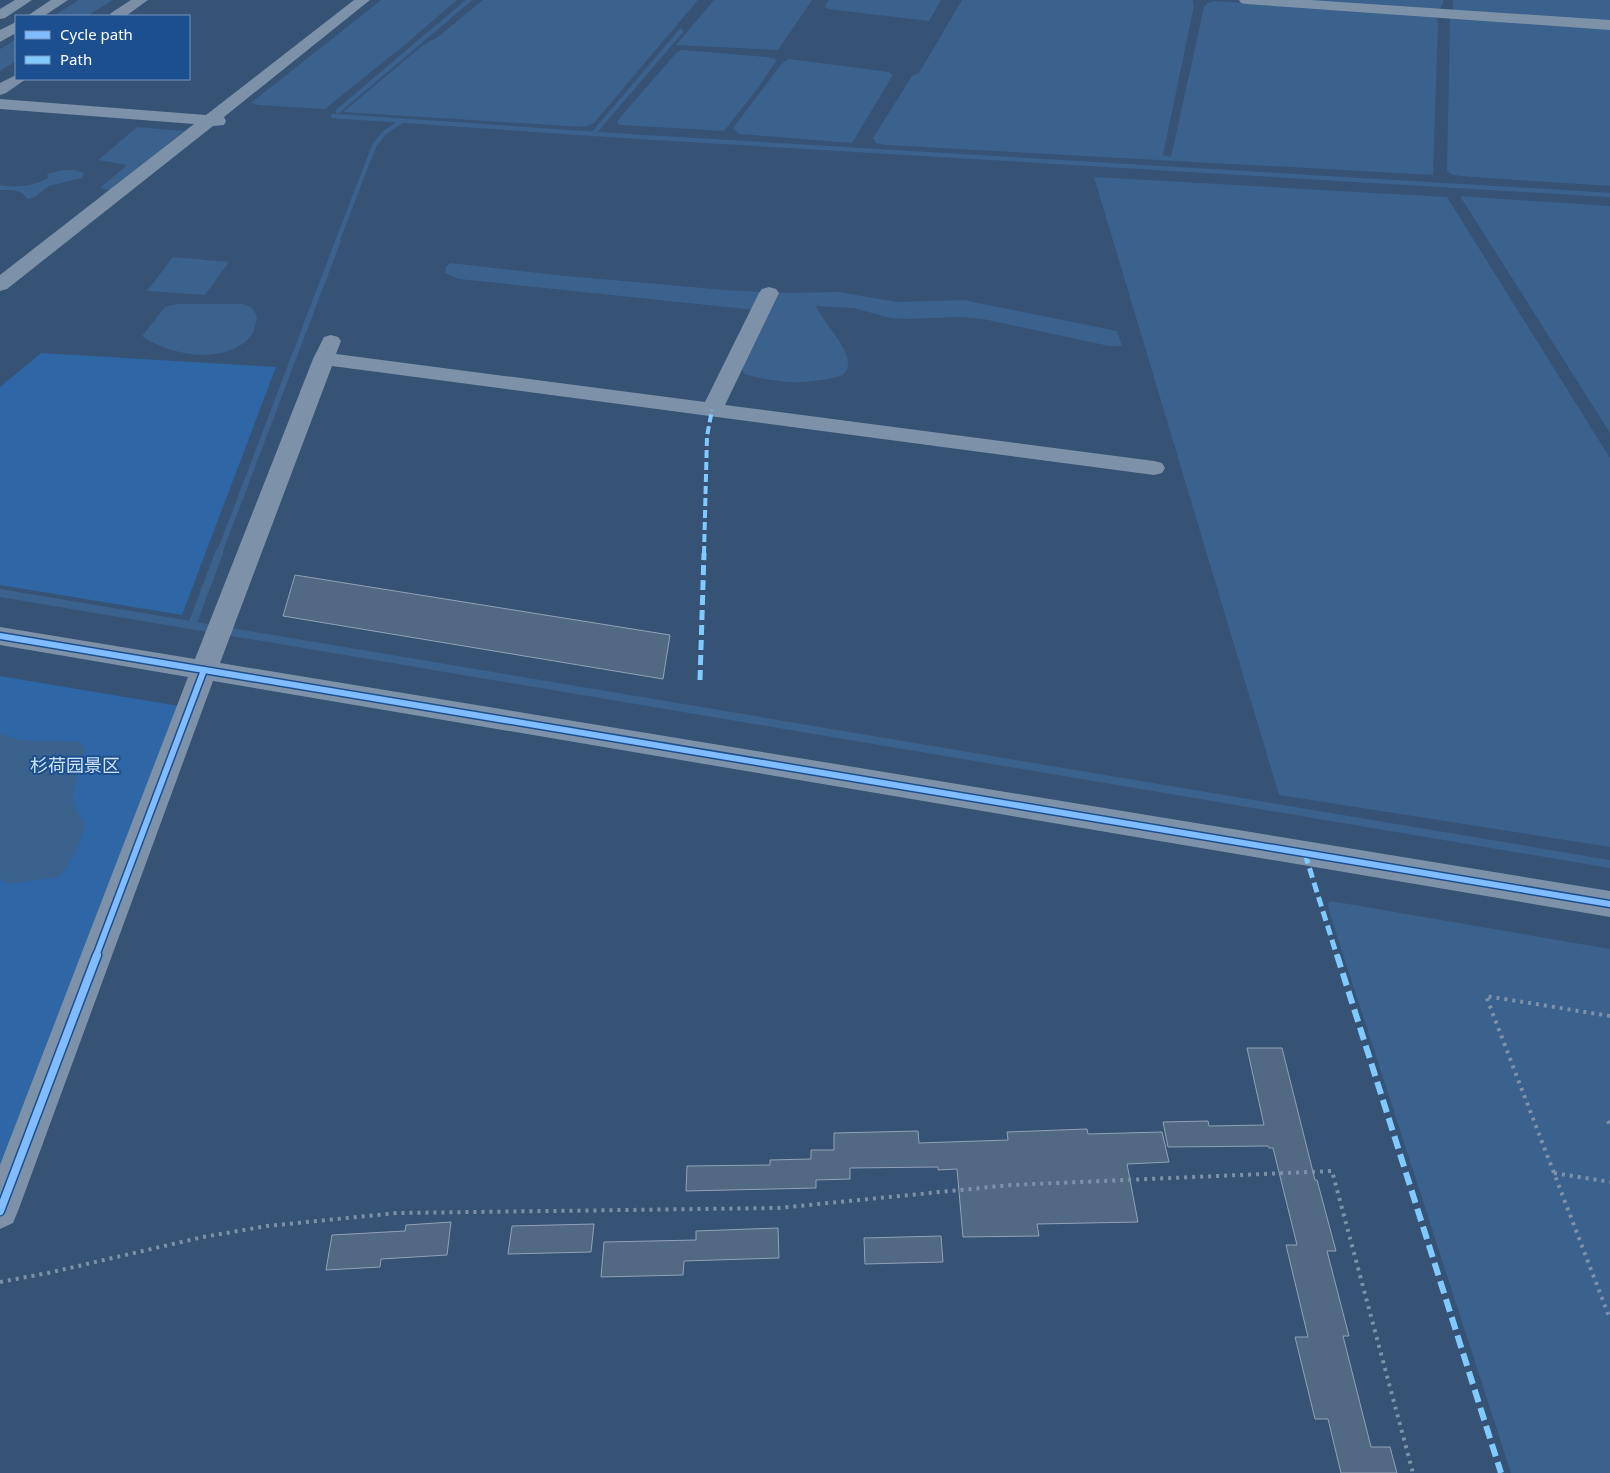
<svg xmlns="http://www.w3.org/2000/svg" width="1610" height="1473" font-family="'Noto Sans','Noto Sans SC',sans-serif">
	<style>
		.green { fill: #2f66a5 }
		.water { fill: #3b618d }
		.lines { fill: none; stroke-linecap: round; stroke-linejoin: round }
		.stream-far2 { stroke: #3b618d; stroke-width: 4.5 }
		.stream-far1 { stroke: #3b618d; stroke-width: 5.5 }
		.stream { stroke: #3b618d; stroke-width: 8 }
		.building { fill: #526984; stroke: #92a2b6 }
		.path { stroke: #7d92a8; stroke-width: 4; stroke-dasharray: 3 5; stroke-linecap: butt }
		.minor { fill: #7d92a8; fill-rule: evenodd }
		.major { fill: #7d8ea7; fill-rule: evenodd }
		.quiet-far2 { stroke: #80caff; stroke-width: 4; stroke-dasharray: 8 4; stroke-linecap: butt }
		.quiet-far1 { stroke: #80caff; stroke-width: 5; stroke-dasharray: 10 5; stroke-linecap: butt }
		.quiet { stroke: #80caff; stroke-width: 6; stroke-dasharray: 13 6; stroke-linecap: butt }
		.cycleway-far1-casing { stroke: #1b4f8f; stroke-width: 9 }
		.cycleway-casing { stroke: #1b4f8f; stroke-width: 11 }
		.cycleway-far1 { stroke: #80bcff; stroke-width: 6 }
		.cycleway { stroke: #80bcff; stroke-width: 8 }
		.labels { text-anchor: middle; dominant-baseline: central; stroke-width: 4; stroke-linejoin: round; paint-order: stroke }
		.park-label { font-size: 18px; fill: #cfe3fa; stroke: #1b4f8f }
	</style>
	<rect width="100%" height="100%" fill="#365274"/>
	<path class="green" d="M41,353L276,367L182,615L0,585V387Z
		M0,676L179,706L0,1169Z"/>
	<path class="water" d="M79,0H113L87,16H53Z
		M381,0H457L407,43L325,109L258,105L251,103Z
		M483,0H698L594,123L584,127L343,112L422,46L439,36Z
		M714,0H812L778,50L676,45Z
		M829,0H941L929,21L828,9L825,6Z
		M962,0H1193L1194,6L1163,155L1171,157L1204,7L1208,3L1215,1L1432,16L1437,19L1438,24L1433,175L885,145L876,143L873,138L912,76L919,73Z
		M1275,0H1443C1443,7 1441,8 1435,11Z
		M1453,0H1610V24L1453,13Z
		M1450,16L1610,27V186L1472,177L1453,175L1447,171Z
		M16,39V61L0,71V49Z
		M682,50L768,57L777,60L758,88L724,131L619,125L617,122L624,113L677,52Z
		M789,59L889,72L893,75L852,143L739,134L733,128L783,62Z
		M137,127L184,131L110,190L100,188L127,165L98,160Z
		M62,170H75L84,173L82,178L49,186L35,197L27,199C22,189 11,190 0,190V185C16,188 34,186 48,178L47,174Z
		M1094,177L1447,197L1610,458V847L1279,795Z
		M1460,196L1610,206V433Z
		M173,257L229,262L205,295L147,291Z
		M451,263L556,275L725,290L783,293L839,292L897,302L964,300L1117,331L1122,346H1109L983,319L960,317L905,319L890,318L854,308L816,306C823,322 847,345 848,362C849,367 846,372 842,375C832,380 800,383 789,382C774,381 759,378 744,374L741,365L755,310L459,279L445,273L446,266Z
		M178,304H242L251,307L257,316C256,325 254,334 247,340C221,365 168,355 142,336L165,307Z
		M0,734L21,740L80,742L85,749L73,790V803L85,825C79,845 73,860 59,877L9,884L0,879Z
		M1331,901L1610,949V1473H1511L1329,911L1328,903Z"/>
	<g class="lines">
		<path class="stream-far2" d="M338,111L469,0
			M333,116L641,137L1610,195
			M593,134L681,31
			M337,242L374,146L384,133L402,121"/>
		<path class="stream-far1" d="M219,554L338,241"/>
		<path class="stream" d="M0,593L1610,864
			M192,625L219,553"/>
	</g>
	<path class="building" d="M295,575L670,635L663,679L283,616Z
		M1247,1048H1282L1315,1180H1317L1336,1251H1327L1349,1336H1343L1371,1447H1390L1397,1473H1341L1328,1419H1315L1295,1337H1308L1286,1245H1297L1273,1148H1269L1268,1146L1168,1147L1163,1122L1208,1121L1209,1126L1264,1125Z
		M1087,1129L1088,1134L1162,1132L1169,1162L1127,1164L1138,1222L1037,1224L1039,1236L963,1237L957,1169L938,1170V1167L850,1168V1179L816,1180V1188L686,1191L687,1166L770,1165V1160L811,1159V1150H834V1133L918,1131L919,1143L1008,1140L1007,1132Z
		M451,1222L447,1255L381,1259L380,1267L326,1270L332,1235L405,1231L406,1225Z
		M594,1224L591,1252L508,1254L512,1226Z
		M778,1228L779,1258L684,1261L683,1275L601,1277L604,1242L696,1240V1231Z
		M941,1236L943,1262L865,1264L864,1238Z"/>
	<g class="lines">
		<path class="path" d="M1610,1016L1486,996L1610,1319
			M1608,1121L1610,1125
			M1554,1173L1610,1182
			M0,1282L48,1273L203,1237L267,1226L397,1213L778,1208L1011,1185L1332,1171L1413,1473"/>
		<path class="minor" d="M15,0H32L5,18L0,19V9Z
			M51,0H68L44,16H27Z
			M354,0H370L224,117L226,121L224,125L213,126L7,289L0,291V275L194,124L0,109V99L206,115Z
			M1239,0H1310L1610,20V30L1246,4L1241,3Z
			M16,22V33L0,42V30Z
			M769,287L776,289L779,293L725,405L1154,461L1162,463L1165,468L1162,473L1154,475L332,366L220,663L1610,891V917L213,681L18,1211L13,1223L0,1229V1165L188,677L0,645V627L195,659L313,359L324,337L331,335L338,337L341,341L336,354L705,402L759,293L762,289Z"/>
		<path class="major" d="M131,0H148L126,16H109L111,13Z
			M16,75V79H26L6,93L0,95V83Z"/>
		<path class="quiet-far2" d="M704,554L707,436L712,410"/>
		<path class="quiet-far1" d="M700,680L704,553
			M1305,854L1337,956"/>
		<path class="quiet" d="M1337,955L1501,1473"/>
		<defs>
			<path id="cycleway-far1" d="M0,636L1610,904
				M96,956L204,670"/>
			<path id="cycleway" d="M0,1211L97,955"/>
		</defs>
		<use href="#cycleway-far1" class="cycleway-far1-casing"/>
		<use href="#cycleway" class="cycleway-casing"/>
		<use href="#cycleway-far1" class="cycleway-far1"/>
		<use href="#cycleway" class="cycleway"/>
	</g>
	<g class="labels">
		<g class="park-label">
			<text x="75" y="765">杉荷园景区</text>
		</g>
	</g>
	<rect x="15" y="15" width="175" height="65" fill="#1b4f8f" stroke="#7695bc"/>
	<rect x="25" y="31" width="25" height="8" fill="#80bcff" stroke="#7695bc"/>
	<text x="60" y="40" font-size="15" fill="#ffffff">Cycle path</text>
	<rect x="25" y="56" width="25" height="8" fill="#80caff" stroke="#7695bc"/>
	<text x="60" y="65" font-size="15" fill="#ffffff">Path</text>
</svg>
